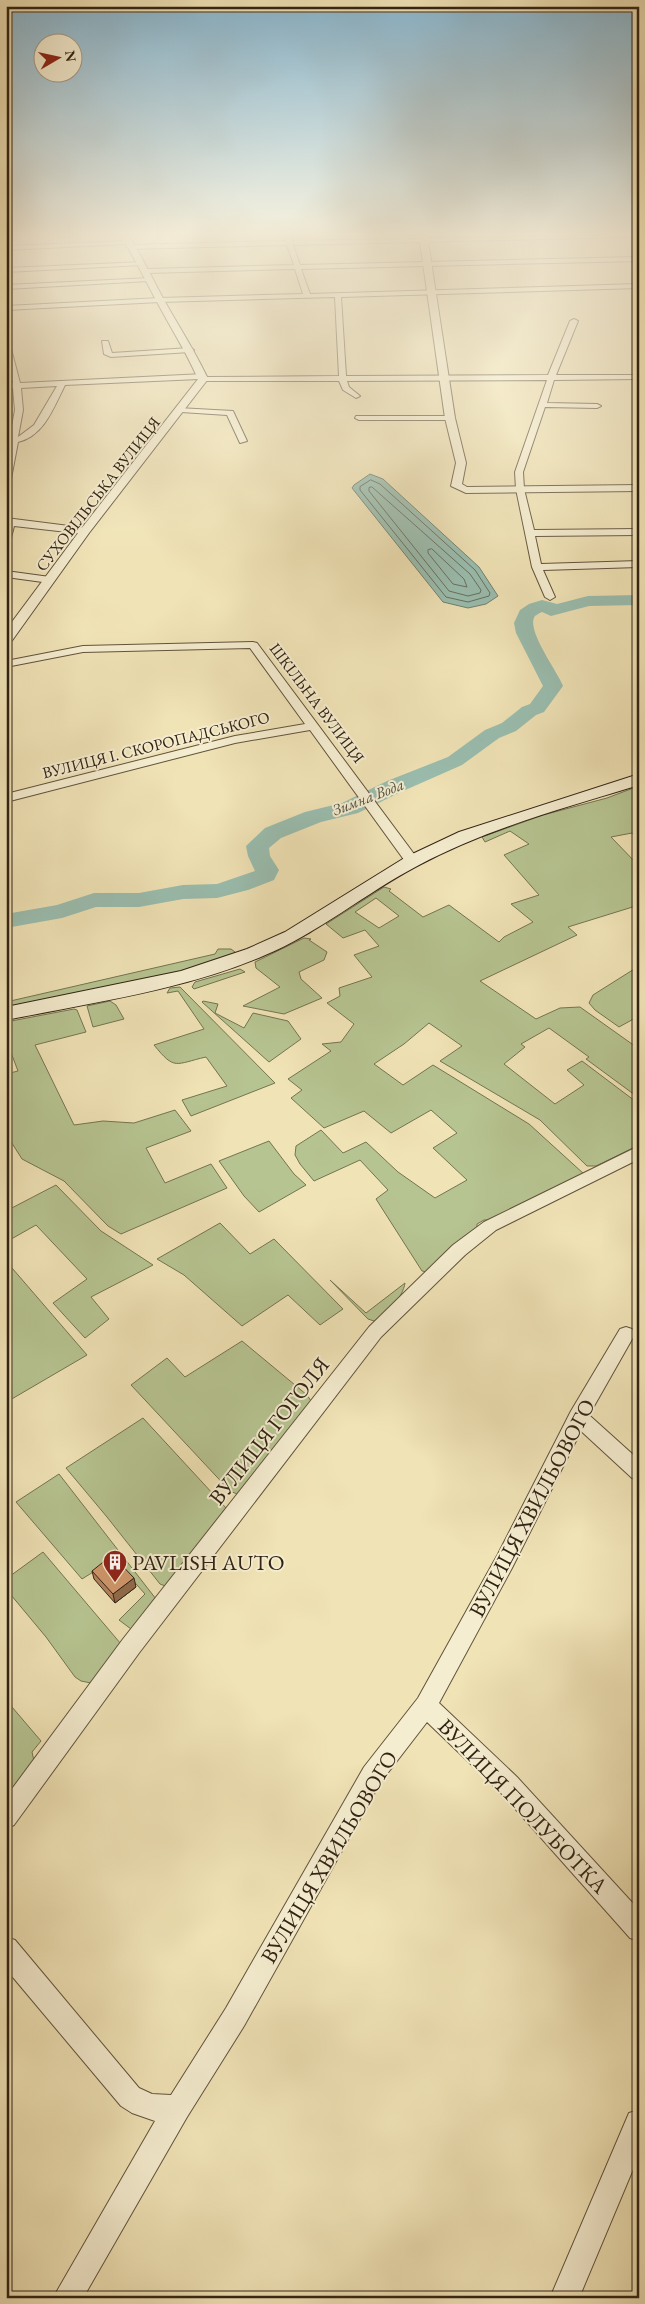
<svg xmlns="http://www.w3.org/2000/svg" width="645" height="2304" font-family="'EB Garamond',serif">
	<style>
		.green { fill: #b6c491; stroke: #747452; fill-rule: evenodd }
		.water { fill: #9abeb0; stroke: #708072 }
		.lines { fill: none; stroke-linecap: round; stroke-linejoin: round }
		.shore { stroke: #667062; stroke-width: 1 }
		.river { fill: #9abeb0; fill-rule: evenodd }
		.minor-casing { stroke: #61533c; stroke-width: 2 }
		.tertiary-casing { stroke: #61533c; stroke-width: 2 }
		.secondary-casing { stroke: #312314; stroke-width: 2 }
		.minor { fill: #f5edd0; fill-rule: evenodd }
		.tertiary { fill: #f5edd0; fill-rule: evenodd }
		.secondary { fill: #f5edd0; fill-rule: evenodd }
		.wall { fill: #b2825c; stroke: #312314 }
		.shaded-wall { fill: #916a4b; stroke: #312314 }
		.building { fill: #cf976b; stroke: #312314 }
		.labels { text-anchor: middle; dominant-baseline: central; stroke-width: 4; stroke-linejoin: round; paint-order: stroke }
		.far-street-label { font-size: 16px; fill: #312314; stroke: #f5edd0 }
		.far-water-label { font-size: 16px; font-style: italic; fill: #505243; stroke: #f5edd0 }
		.near-street-label { font-size: 22px; fill: #312314; stroke: #f5edd0 }
		.near-poi-label { font-size: 22px; fill: #312314; stroke: #f5edd0; text-anchor: start }
	</style>
	<rect width="100%" height="100%" fill="#f0e3b6"/>
	<filter id="stains"><feTurbulence type="fractalNoise" baseFrequency=".004" numOctaves="4"/><feColorMatrix values="0 0 0 0 .2 0 0 0 0 .09 0 0 0 0 .02 0 0 0 .5 -.17"/></filter>
	<radialGradient id="worn" r=".72"><stop offset=".6" stop-color="#630" stop-opacity="0"/><stop offset="1" stop-color="#630" stop-opacity=".3"/></radialGradient>
	<path class="green" d="M636,787L639,791V842L632,833L611,837L639,866V905L568,927L577,935L480,981L536,1019L560,1008L580,1007L639,1049V1098L586,1059L589,1057L549,1028L521,1044L525,1047L504,1064L555,1104L584,1085L567,1070L582,1061L639,1104V1145L596,1166H587L540,1120L440,1061L462,1046L429,1023L404,1044L374,1064L403,1085L433,1065L529,1124L584,1174L488,1220H484L477,1224V1229L427,1272L422,1271L376,1199L388,1190L360,1160L314,1181L300,1164L295,1155L296,1146L321,1130L343,1153L366,1142L398,1172L435,1198L467,1180L433,1148L457,1133L431,1110L391,1133L364,1111L324,1128L291,1098L302,1090L288,1079L331,1051L322,1044L341,1042L354,1024L327,1003L340,996L339,988L372,977L354,955L379,946L365,930L343,938L326,924L384,887L391,889L389,891L423,917L449,905L499,942L504,937L533,922L511,904L539,895L504,855L529,844L510,831L485,842L482,837L543,815L607,798ZM376,898L399,916L379,928L355,912Z
		M304,938L311,939L309,940L327,952L324,960L299,972L301,979L322,998L284,1014L243,1006L280,987L256,968L255,962Z
		M218,949H231L235,952L234,955L182,971L6,1007V1002L215,954Z
		M639,966V996L633,999L639,1004V1016L619,1027L595,1010L589,1003L593,995Z
		M240,969L245,972L194,989L192,987L195,982Z
		M180,987L275,1083L191,1116L182,1100L227,1086L206,1057C175,1064 175,1071 154,1045L204,1029L178,991L167,993L170,988Z
		M110,1001L116,1005L124,1019L93,1027L87,1006Z
		M203,1001L218,1004L215,1013L244,1028L253,1013L288,1021L301,1039L269,1062L202,1002Z
		M74,1009L77,1010L86,1032L35,1045L74,1125L103,1121L134,1123L175,1110L191,1131L146,1148L165,1183L211,1164L227,1188L121,1234L108,1226L64,1181L22,1159L8,1137L6,1138V1074L18,1071L10,1050H6V1022Z
		M269,1141L294,1174L306,1185L259,1212L244,1196L219,1161Z
		M56,1185L101,1231L153,1265L91,1297L109,1319L85,1338L53,1303L87,1279L36,1225L6,1242V1211Z
		M220,1223L250,1254L274,1239L343,1309L320,1325L288,1295L242,1326L184,1275L157,1259Z
		M6,1261L87,1355L10,1400L6,1395Z
		M330,1280L366,1313L405,1283C403,1297 387,1315 374,1321L368,1319Z
		M242,1341L307,1395L311,1401L237,1494L230,1491L131,1385L167,1358L185,1377Z
		M143,1418L226,1508L168,1587L160,1584L107,1517L66,1468Z
		M59,1474L156,1599L136,1628L131,1629L119,1620L145,1594L114,1559L82,1579L16,1502Z
		M43,1552L121,1644L91,1683L81,1681L75,1677L46,1637L6,1589V1579Z
		M6,1700L41,1741L32,1752L34,1761L6,1799Z"/>
	<path class="water" d="M370,474L383,479L479,567L498,596L486,604L468,608L443,602L352,488L354,485Z"/>
	<g class="lines">
		<path class="shore" d="M371,480L380,484L475,570L490,593L489,596L468,602L446,597L360,490V487Z
			M372,487L470,574L481,590L480,593L468,596L449,591L369,491V488Z
			M432,549L464,579L467,587L453,584L428,553V550Z"/>
		<path class="river" d="M639,595V605L589,606L551,616L542,612C541,612 535,616 535,616C525,629 558,672 563,686L544,712L536,715L516,731L499,738L462,765L403,791L358,813L321,822L281,838L269,848L270,856L279,870L274,880L248,890L217,898L183,899L139,907H96L62,918L6,928V914L57,905L94,893H139L183,885L217,884L255,871L248,856L246,846L265,828L305,812L342,803L387,781L448,757L485,730L502,723L522,707L530,704L543,686L516,633L514,623L520,610L529,604L542,600L557,604L588,596Z"/>
		<defs>
			<path id="minor" d="M284,235H290L292,241L633,235L630,237L293,245L300,265L639,257V261L301,269L310,294L639,284V288L341,297L346,376L548,375L570,321L574,319L578,321L556,375H639V379L554,380L547,403L597,404L601,406L597,408L545,407L523,472L524,489L534,530L639,529V535L535,536L541,564L639,561V567L543,570L555,597L550,600L545,597L532,567L516,489L515,472L547,380L347,381L349,387L360,396L356,398L343,390L339,381H203L199,379L65,385C54,407 44,436 18,442L10,484L6,487V458L15,410L13,388H6V384L13,383L6,360V343L10,345L20,383L204,374L207,377L339,376L335,297L160,302L6,310V306L160,298L303,294L295,269L147,273L144,271L147,269L294,265L287,245L130,249L127,247L130,245L286,241ZM57,386L34,425L18,437L23,410L21,388Z
				M129,241L127,244L6,250V246Z
				M144,262L142,265L6,272V268Z
				M151,278L149,281L6,289V285Z
				M102,341H108L112,353L190,348L194,350L190,352L111,357L104,354Z
				M178,408L233,411L247,441L240,443L227,415L181,412L177,410Z
				M356,416H450L454,418L450,420H359L355,418Z
				M6,518L85,528L90,531L85,534L14,526L11,538L6,541Z
				M6,571L50,577L55,580L50,583L6,577Z
				M253,642L257,643L417,858L419,861L417,864H407L310,730L235,743L6,802V794L235,736L305,724L250,648L83,652L6,667V661L83,646Z
				M639,1146V1159L496,1230L465,1255L381,1337L139,1653L14,1825L6,1829V1797L123,1639L369,1327L453,1245L484,1222Z
				M626,1327L632,1329L635,1334L589,1415L639,1460V1480L632,1478L581,1431L512,1568L439,1703L517,1777L639,1910V1941L630,1938L501,1793L427,1722L380,1783L244,2026L187,2117L83,2298H53L155,2121L132,2113L121,2106L6,1969V1937L15,1940L139,2088L152,2094L171,2095L226,2008L364,1767L418,1698L498,1554L571,1411L620,1329Z
				M639,2110V2155L579,2298H550L629,2113Z"/>
			<path id="tertiary" d="M120,235H128C142,256 152,278 164,300C179,327 195,351 208,379L89,533L11,642L6,643V630L81,529L198,379C186,351 170,327 156,300C144,278 134,256 120,235Z
				M419,235H427L455,418L466,463L462,484L467,487L639,485V491L466,493L451,486L456,463L445,418Z"/>
			<path id="secondary" d="M639,774V785C565,808 488,828 419,865C365,893 319,933 263,956C184,990 90,1003 6,1020V1007L181,971L247,949L285,932L406,857L459,832Z"/>
		</defs>
		<use href="#minor" class="minor-casing"/>
		<use href="#tertiary" class="tertiary-casing"/>
		<use href="#secondary" class="secondary-casing"/>
		<use href="#minor" class="minor"/>
		<use href="#tertiary" class="tertiary"/>
		<use href="#secondary" class="secondary"/>
	</g>
	<path class="wall" d="M92,1571L136,1587L115,1603L94,1579Z"/>
	<path class="shaded-wall" d="M134,1578L136,1587L115,1603L113,1594Z"/>
	<path class="building" d="M112,1555L134,1578L113,1594L92,1571Z"/>
	<linearGradient id="sky" x2="0" y2="1"><stop stop-color="#89b8d2"/><stop offset="0.42" stop-color="#f8f2de"/><stop offset="1" stop-color="#f8f2de" stop-opacity="0"/></linearGradient>
	<rect width="645" height="558" fill="url(#sky)"/>
	<defs>
		<symbol id="building-pin" viewBox="-11 -11 22 30"><path d="M0 17L-7.5 6A9.5 9.5 0 1 1 7.5 6Z" fill="#8f2418" stroke="#f5edd0"/><path d="M-4-6H4V6H1V3H-1V6H-4ZM-2.5-4.3h1.7v1.8h-1.7ZM.8-4.3h1.7v1.8H.8ZM-2.5-1h1.7V.8h-1.7ZM.8-1h1.7V.8H.8Z" fill="#fff"/></symbol>
	</defs>
	<g fill-rule="evenodd">
		<use href="#building-pin" x="101" y="1548" width="28" height="38"/>
	</g>
	<g class="labels">
		<g class="far-street-label">
			<text transform="translate(98 494) rotate(-52)">СУХОВІЛЬСЬКА ВУЛИЦЯ</text>
			<text transform="translate(317 703) rotate(53)">ШКІЛЬНА ВУЛИЦЯ</text>
			<text transform="translate(156 745) rotate(-14)">ВУЛИЦЯ І. СКОРОПАДСЬКОГО</text>
		</g>
		<g class="far-water-label">
			<text transform="translate(368 797) rotate(-21)">Зимна Вода</text>
		</g>
		<g class="near-street-label">
			<text transform="translate(269 1431) rotate(-52)">ВУЛИЦЯ ГОГОЛЯ</text>
			<text transform="translate(532 1508) rotate(-62)">ВУЛИЦЯ ХВИЛЬОВОГО</text>
			<text transform="translate(523 1806) rotate(46)">ВУЛИЦЯ ПОЛУБОТКА</text>
			<text transform="translate(329 1857) rotate(-59)">ВУЛИЦЯ ХВИЛЬОВОГО</text>
		</g>
		<g class="near-poi-label">
			<text x="132" y="1562">PAVLISH AUTO</text>
		</g>
	</g>
	<rect width="645" height="2304" fill="none" stroke="#f0e3b6" stroke-width="25"/>
	<rect x="8" y="8" width="630" height="2289" fill="none" stroke="#312314" stroke-width="2.5"/>
	<rect x="12" y="12" width="620" height="2279" fill="none" stroke="#312314"/>
	<g transform="translate(58 58) rotate(81)"><circle r="24" fill="#f5edd0" stroke="#a79c85"/>
	<path d="M0-4L9 19L0 12L-9 19Z" fill="#8f2418"/>
	<text y="-8" font-size="14" font-weight="bold" text-anchor="middle" fill="#312314">N</text>
	</g>
	<rect width="100%" height="100%" filter="url(#stains)"/>
	<rect width="100%" height="100%" fill="url(#worn)"/>
</svg>
